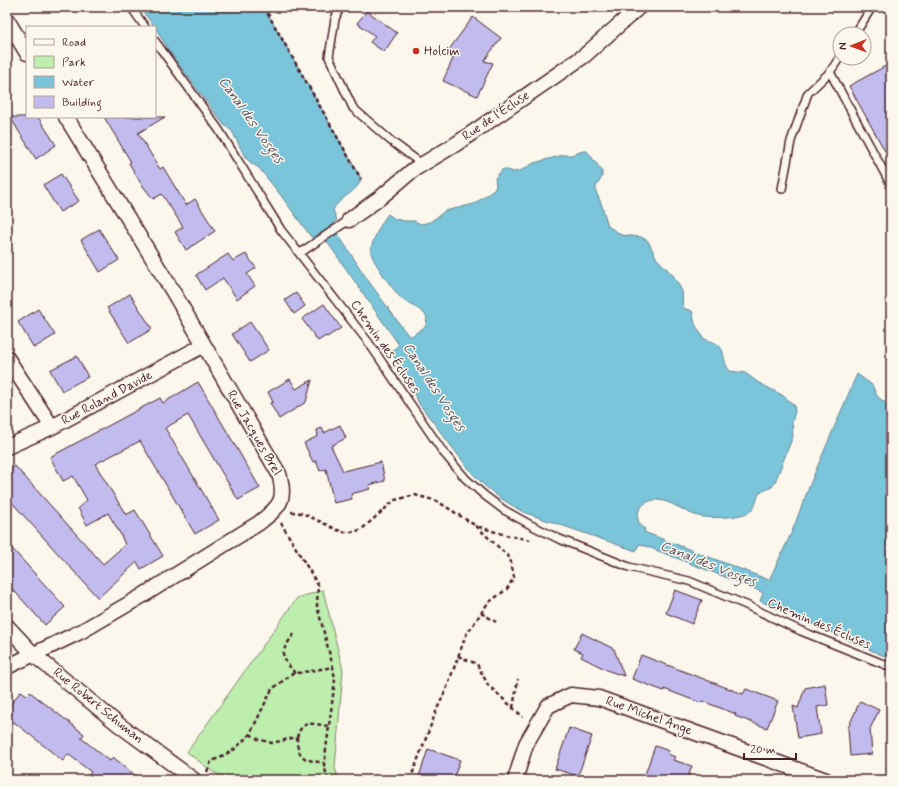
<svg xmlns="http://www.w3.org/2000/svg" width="898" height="787" font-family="Mynerve,sans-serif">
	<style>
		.green { fill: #bdeeae; stroke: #84866c }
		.water { fill: #7ac5d9; stroke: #678393 }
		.building { fill: #c2bcee; stroke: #4a1f2b }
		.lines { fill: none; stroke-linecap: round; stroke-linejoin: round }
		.service-casing { stroke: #4a1f2b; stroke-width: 10 }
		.minor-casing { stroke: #4a1f2b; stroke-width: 17 }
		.path { stroke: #4a1f2b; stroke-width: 2.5; stroke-dasharray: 4 3; stroke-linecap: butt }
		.service { stroke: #fbf7ec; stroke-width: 7 }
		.minor { stroke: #fbf7ec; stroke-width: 14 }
		.poi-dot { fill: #c8321e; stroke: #fbf7ec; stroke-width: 1.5 }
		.labels { text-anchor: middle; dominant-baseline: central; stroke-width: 3; stroke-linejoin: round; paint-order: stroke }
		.poi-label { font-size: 13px; fill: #4a1f2b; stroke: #fbf7ec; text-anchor: start }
		.street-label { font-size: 13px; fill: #4a1f2b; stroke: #fbf7ec }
		.water-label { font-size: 14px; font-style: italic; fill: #58515f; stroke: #fbf7ec }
	</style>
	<rect width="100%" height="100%" fill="#fbf7ec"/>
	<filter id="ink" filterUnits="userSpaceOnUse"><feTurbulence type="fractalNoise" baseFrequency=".025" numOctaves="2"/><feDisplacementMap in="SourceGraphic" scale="8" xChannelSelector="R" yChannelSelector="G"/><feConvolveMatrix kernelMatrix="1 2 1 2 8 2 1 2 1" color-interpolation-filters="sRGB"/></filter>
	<g filter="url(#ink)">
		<path class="green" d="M323,590L343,670L335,768L339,780H230L213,772L187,752L297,598Z"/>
		<path class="water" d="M139,7H264L361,179C358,192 339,197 333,210L337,220L332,225L367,279L404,330L410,337L426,326L427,317C422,309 410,305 402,299C395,293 373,262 371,253C369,246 383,219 388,214L395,219L404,221H414L421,224L430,222L445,211L474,204L494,190L496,186L495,178L503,169L514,172L520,171L534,163L563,155H571L583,151H587L602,171V177L596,187V192L601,203L608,226L621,235L641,237L648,241L657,259L673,275L682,291L683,308L692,311L695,324L704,339C732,346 718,357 730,371L745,373L759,383L782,395L794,405L795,411L792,423L793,436L775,482L772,487L759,493C757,498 756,506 752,510C744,518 709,519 698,516C685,513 669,499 656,500C640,500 630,519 645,529L644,532L769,580L791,534L813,477L857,374L872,385L877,396L891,408V659L760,601L763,593L753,588L648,547L639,544L636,551L523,512L500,498L484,485L471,472L420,405L391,351L399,345L321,233L312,238L279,193L259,168L251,163L245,157L232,131L224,125L169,51L155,27Z"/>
		<path class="building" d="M367,11L397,33L384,52L370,42L375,36L357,23Z
			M473,17L501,38L484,61L493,63L477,96L443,81L454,56L445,55Z
			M891,63V162L849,86Z
			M10,117H38L56,145L36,159Z
			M104,117H165L138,133L160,169L163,167L186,205L195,199L215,231L186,250L175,232L183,227L162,194L153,199L140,182L129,163L131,162Z
			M61,174L79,201L60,212L43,185Z
			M99,229L119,260L100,272L81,240Z
			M228,254L233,261L246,254L256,268L247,274L255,286L237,299L223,278L205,290L196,275Z
			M296,293L305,306L294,314L285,300Z
			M130,294L152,329L129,343L107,308Z
			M324,304L341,328L327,337L326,336L318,341L302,319Z
			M38,309L55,335L34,348L18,322Z
			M250,322L269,350L250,362L232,334Z
			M77,356L88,377L62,391L50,370Z
			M290,379L296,389L312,380L306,402L279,419L270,403L273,402L268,392Z
			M198,382L260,488L238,500L188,415L165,428L219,520L195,534L140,441L95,464L126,515L135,510L163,556L141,569L137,562L98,598L7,497V473L15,466L103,564L125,545L121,535L108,513L87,525L78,508L87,500L73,476L63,481L50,457L160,398L163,403Z
			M340,425L346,438L331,446L343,471L381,462L385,481L369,485L370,489L351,494L352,499L334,503L326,469L320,471L316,461L313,462L304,443L318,436L317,430L322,428L324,433Z
			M7,543L65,607L45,625L7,583Z
			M675,590L702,600L692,624L666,613Z
			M582,633L614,649L624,676L609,671L581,657L583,653L574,649Z
			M641,655L743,694L746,689L778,701L767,728L735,716L736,714L702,701L701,703L664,689V691L632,679Z
			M825,684L828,705L817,707L821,734L798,738L793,706L798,708L805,688Z
			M21,691L27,695L30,692L84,734L81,738L110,761L113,757L141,780H85L91,772L68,754L63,761L9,718L12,714L7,709Z
			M860,701L879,710L870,729L872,754L850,756L848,728Z
			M569,728L592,736L578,776L555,769Z
			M655,746L669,751L668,754L675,757L673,760L692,766L687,780H643Z
			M428,749L460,760L453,780H418Z"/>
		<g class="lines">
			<defs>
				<path id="service" d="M131,7L145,27
					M340,7L335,19L329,57L353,108L391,141L422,164
					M855,34L872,7
					M155,41L219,130L281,230L369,343L443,452L466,479L484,495L504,510L531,525L557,538L629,567L689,581L746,605L801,631L891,667
					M830,72L891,185
					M782,189L791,141L808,93L830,72L840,57
					M300,253L349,220"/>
				<path id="minor" d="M7,20L27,53
					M349,220L381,197L413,170L456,144L584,56L639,7
					M7,358L52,427
					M7,447L52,427L204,345
					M7,626L34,655L118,724L194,780
					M7,667L82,631L142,596L259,523C279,507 287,501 279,474L172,290L66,117
					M515,780L526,744L548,706L571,695L599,698L826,780"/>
			</defs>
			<use href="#service" class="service-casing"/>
			<use href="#minor" class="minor-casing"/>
			<path class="path" d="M264,7L361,179
				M291,512L302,513L342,532H354L362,529L395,500L415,495L437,501L476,526
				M481,613L496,622
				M294,634C280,654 279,654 295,673
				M458,656L477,664L488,685L523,717
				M513,708L518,679
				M250,734L258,739L272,743L297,737C302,719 313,724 328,726
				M297,737C297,759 305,760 324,763
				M207,772L211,762L235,749L250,734L272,689L292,674L333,667L317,606L318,585L281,523
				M328,780L324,765L335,680L333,667
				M410,780L437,709L446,690L466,635L488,603L507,589L514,577L510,558L476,526L509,536L531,540"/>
			<use href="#service" class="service"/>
			<use href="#minor" class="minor"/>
		</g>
	</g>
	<circle class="poi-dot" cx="416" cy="51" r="4"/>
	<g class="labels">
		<g class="poi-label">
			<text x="424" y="51">Holcim</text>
		</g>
		<g class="street-label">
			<text transform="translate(496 116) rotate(-34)">Rue de l'Écluse</text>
			<text transform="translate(385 347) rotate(55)">Chemin des Écluses</text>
			<text transform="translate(107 398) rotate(-28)">Rue Roland Davide</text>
			<text transform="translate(254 433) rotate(60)">Rue Jacques Brel</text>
			<text transform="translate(819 624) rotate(23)">Chemin des Écluses</text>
			<text transform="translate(98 706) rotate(39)">Rue Robert Schuman</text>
			<text transform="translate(649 716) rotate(20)">Rue Michel Ange</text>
		</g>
		<g class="water-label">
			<text transform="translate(251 120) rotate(55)">Canal des Vosges</text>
			<text transform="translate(434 387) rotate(57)">Canal des Vosges</text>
			<text transform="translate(708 564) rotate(22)">Canal des Vosges</text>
		</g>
	</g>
	<rect width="898" height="787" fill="none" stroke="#fbf7ec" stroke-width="24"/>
	<rect x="12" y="12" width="874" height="763" fill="none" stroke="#4a1f2b" stroke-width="1.5" filter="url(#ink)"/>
	<rect x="26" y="26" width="130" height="92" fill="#fbf7ec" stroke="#b4a19f"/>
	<rect x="34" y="39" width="20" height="6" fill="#fbf7ec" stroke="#b4a19f"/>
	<text x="62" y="46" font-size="12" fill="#4a1f2b">Road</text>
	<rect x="34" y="56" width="20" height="12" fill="#bdeeae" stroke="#b4a19f"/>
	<text x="62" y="66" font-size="12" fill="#4a1f2b">Park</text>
	<rect x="34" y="76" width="20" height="12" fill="#7ac5d9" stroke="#b4a19f"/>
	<text x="62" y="86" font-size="12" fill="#4a1f2b">Water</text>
	<rect x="34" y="96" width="20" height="12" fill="#c2bcee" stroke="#b4a19f"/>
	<text x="62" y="106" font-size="12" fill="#4a1f2b">Building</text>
	<g transform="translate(852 46) rotate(269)"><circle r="19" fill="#fbf7ec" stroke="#b4a19f"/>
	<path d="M0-3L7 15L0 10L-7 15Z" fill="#c8321e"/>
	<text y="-6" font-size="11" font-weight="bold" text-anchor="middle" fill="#4a1f2b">N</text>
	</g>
	<path d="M744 753v6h52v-6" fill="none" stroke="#4a1f2b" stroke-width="2"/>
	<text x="750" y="753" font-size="12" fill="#4a1f2b" stroke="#fbf7ec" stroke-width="3" paint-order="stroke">20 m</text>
</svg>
